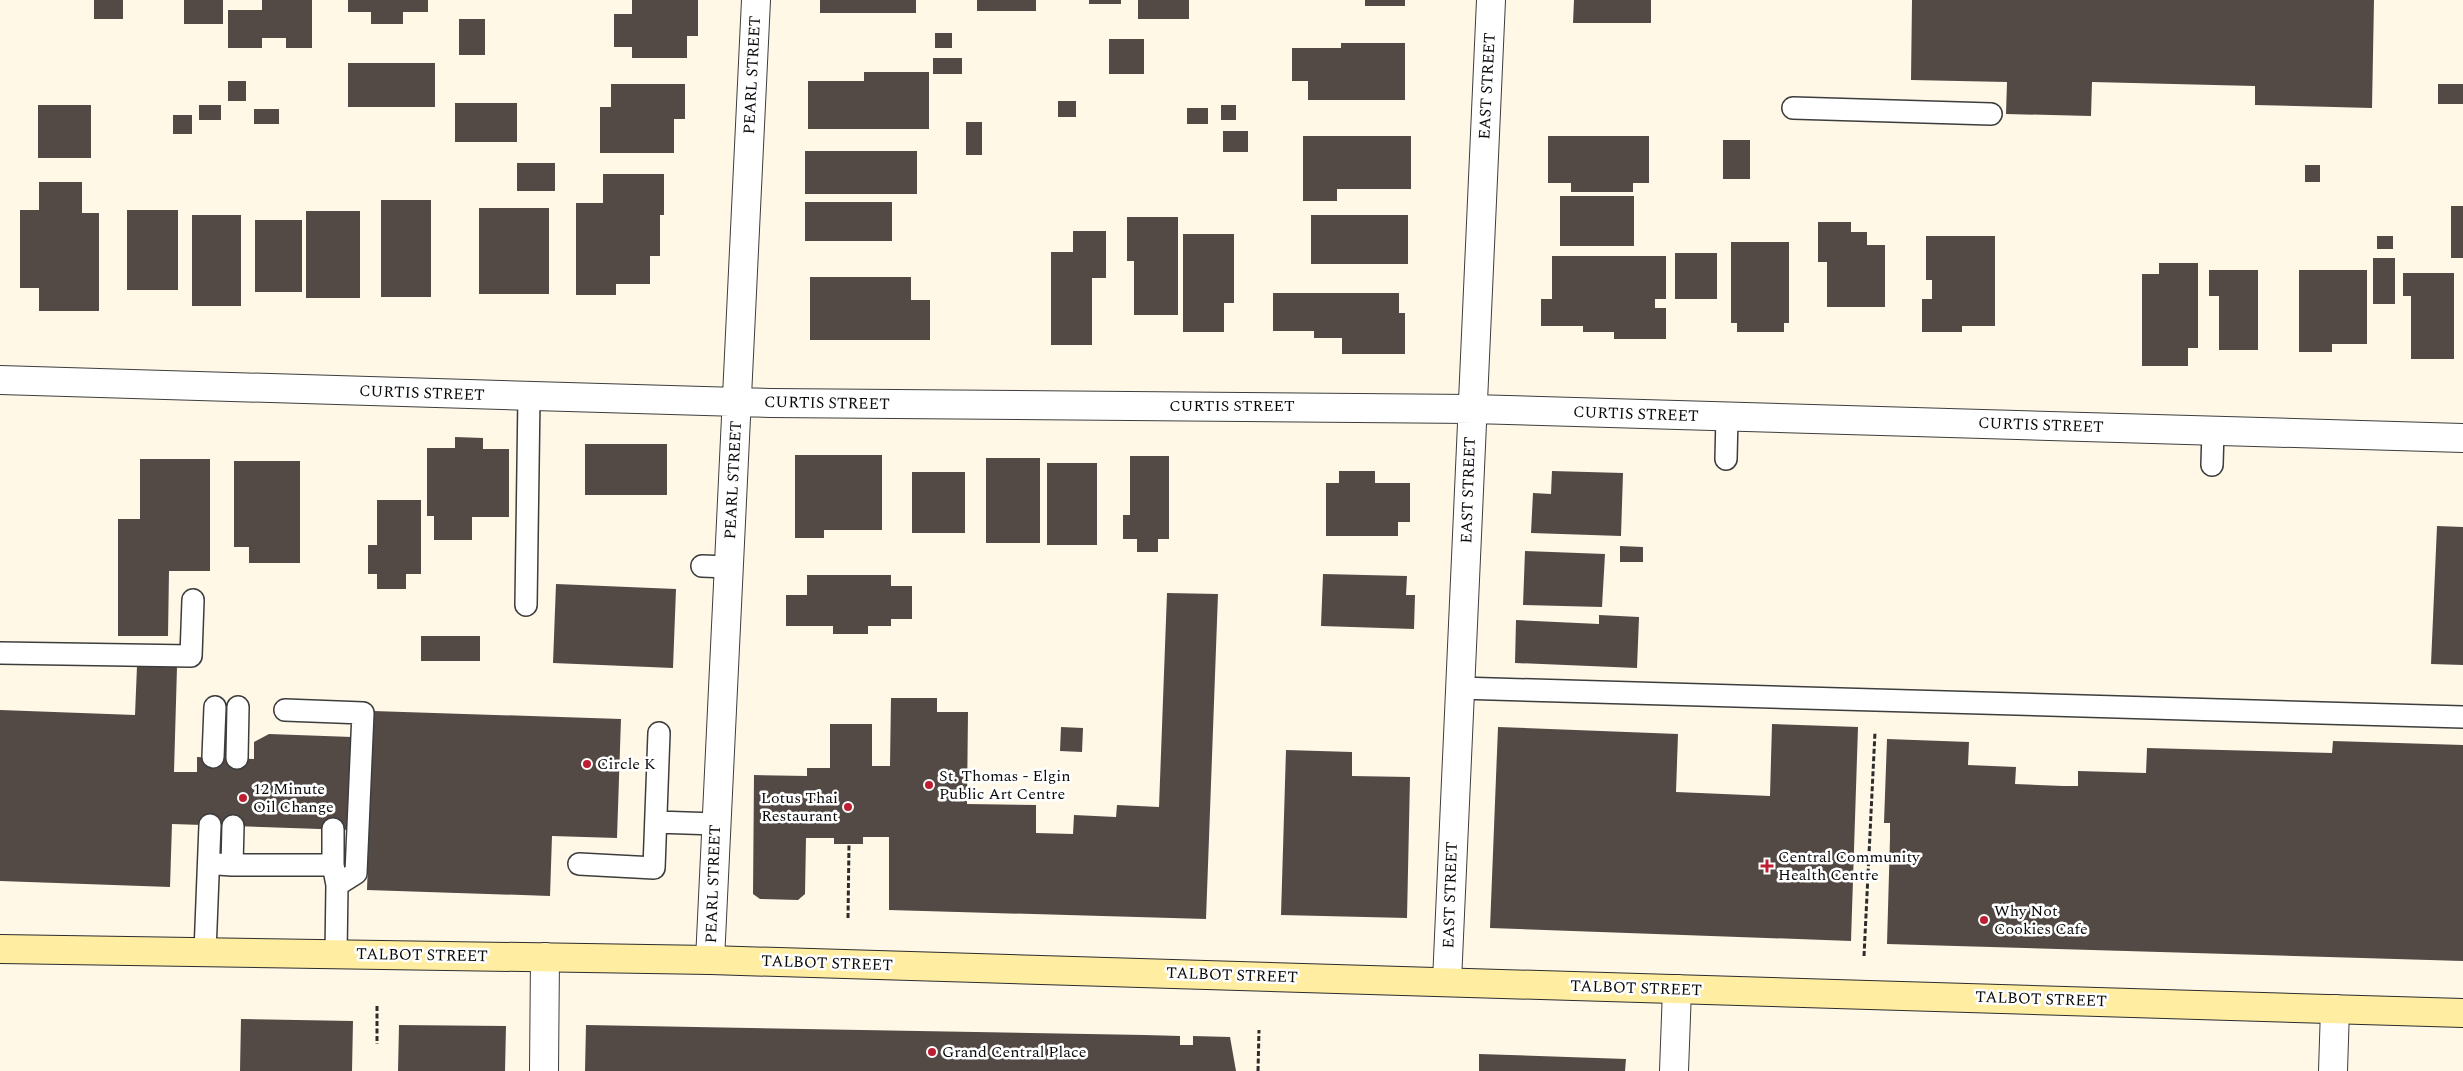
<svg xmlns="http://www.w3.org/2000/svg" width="2463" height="1071" font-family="Spectral,serif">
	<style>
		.building { fill: #534a46 }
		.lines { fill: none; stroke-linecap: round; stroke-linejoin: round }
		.service-casing { stroke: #3d3d3d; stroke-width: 24 }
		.minor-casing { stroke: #3d3d3d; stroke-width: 30 }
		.tertiary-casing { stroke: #3d3d3d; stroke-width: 30 }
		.secondary-casing { stroke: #2c2c2c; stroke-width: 30 }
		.path { stroke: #2c2c2c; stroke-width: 3; stroke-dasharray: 5 2.5; stroke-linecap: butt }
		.service { stroke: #fff; stroke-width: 21 }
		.minor { stroke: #fff; stroke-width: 28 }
		.tertiary { stroke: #fff; stroke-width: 28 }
		.secondary { stroke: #ffeea2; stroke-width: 28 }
		.poi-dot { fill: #bd1e32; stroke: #fff; stroke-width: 2 }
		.labels { text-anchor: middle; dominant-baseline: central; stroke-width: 5; stroke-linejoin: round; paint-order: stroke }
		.street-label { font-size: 16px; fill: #0a0a0a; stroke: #fff }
		.poi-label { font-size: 16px; fill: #0a0a0a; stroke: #fff; text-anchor: start }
	</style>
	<rect width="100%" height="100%" fill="#fff8e7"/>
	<path class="building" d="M94,0H123V19H94Z
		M184,0H223V24H184Z
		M262,0H312V48H286V38H262V48H228V10H262Z
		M348,0H428V12H403V24H371V12H348Z
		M632,0H698V36H687V58H632V47H614V14H632Z
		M820,0H916V13H820Z
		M977,0H1036V11H977Z
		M1089,0H1121V4H1089Z
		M1138,0H1189V19H1138Z
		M1365,0H1405V6H1365Z
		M1574,0H1651V23H1573Z
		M1912,0H2374L2372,108L2255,105V86L2092,82L2091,116L2006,114L2007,82L1911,80Z
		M459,19H485V55H459Z
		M935,33H952V48H935Z
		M1109,39H1144V74H1109Z
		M1341,43H1405V100H1308V81H1292V48H1341Z
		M933,58H962V74H933Z
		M348,63H435V107H348Z
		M864,72H929V129H808V81H864Z
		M228,81H246V101H228Z
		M611,84H685V119H674V153H600V107H611Z
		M2438,84H2463V104H2438Z
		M1058,101H1076V117H1058Z
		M455,103H517V142H455Z
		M38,105H91V158H38Z
		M199,105H221V120H199Z
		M1221,105H1236V120H1221Z
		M1187,108H1208V124H1187Z
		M254,109H279V124H254Z
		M173,115H192V134H173Z
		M966,122H982V155H966Z
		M1223,131H1248V152H1223Z
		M1303,136H1411V189H1337V201H1303Z
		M1548,136H1649V183H1633V192H1571V183H1548Z
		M1723,140H1750V179H1723Z
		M805,151H917V194H805Z
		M517,163H555V191H517Z
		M2305,165H2320V182H2305Z
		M603,174H664V215H660V256H650V284H616V295H576V203H603Z
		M39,182H82V213H99V311H39V288H20V210H39Z
		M1560,196H1634V246H1560Z
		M381,200H431V297H381Z
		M805,202H892V241H805Z
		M2451,206H2463V258H2451Z
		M479,208H549V294H479Z
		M127,210H178V290H127Z
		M306,211H360V298H306Z
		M192,215H241V306H192Z
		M1311,215H1408V264H1311Z
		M1127,217H1178V315H1134V261H1127Z
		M255,220H302V292H255Z
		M1818,222H1851V232H1867V245H1885V307H1827V262H1818Z
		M1073,231H1106V278H1092V345H1051V252H1073Z
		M1183,234H1234V303H1224V332H1183Z
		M1926,236H1995V326H1962V332H1922V299H1932V280H1926Z
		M2377,236H2393V249H2377Z
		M1731,242H1789V323H1784V332H1737V323H1731Z
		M1675,253H1717V299H1675Z
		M1552,256H1666V299H1655V308H1666V339H1614V332H1583V326H1541V299H1552Z
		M2373,258H2395V304H2373Z
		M2159,263H2198V348H2188V366H2142V274H2159Z
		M2209,270H2258V350H2219V296H2209Z
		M2299,270H2367V344H2332V352H2299Z
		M2403,273H2454V359H2411V296H2403Z
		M810,277H911V300H930V340H810Z
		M1273,293H1399V313H1405V354H1342V338H1314V331H1273Z
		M455,437L483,438V449H509V517H472V540H434V516H427V448H455Z
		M585,444H667V495H585Z
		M795,455H882V530H824V538H795Z
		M1130,456H1169V539H1158V552H1137V539H1123V515H1130Z
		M986,458H1040V543H986Z
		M140,459H210V571H169L168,636H118V519H140Z
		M234,461H300V563H249V547H234Z
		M1047,463H1097V545H1047Z
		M1339,471H1375V483H1410V522H1398V536H1326V483H1339Z
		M1552,471L1623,473L1621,536L1531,533L1533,493L1551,494Z
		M912,472H965V533H912Z
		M377,500H421V574H406V589H377V574H368V545H377Z
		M2437,526L2463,527V665L2431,664Z
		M1620,546L1643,547V562H1620Z
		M1525,551L1605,554L1602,607L1523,605Z
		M1323,574L1407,576L1406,595H1415L1414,629L1321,626Z
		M807,575H891V586H912V619H891V626H868V634H833V626H786V595H807Z
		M556,584L676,589L673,668L553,663Z
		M1167,593L1218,594L1206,919L889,910V837H863V844H834V838H806L805,894L798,900L760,899L753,894L754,775L807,776V768H830V724H872V766H890L891,698H937V712H968L967,804L1036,805V833L1073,834L1074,815L1116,817L1117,805L1159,807Z
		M1599,615L1639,617L1637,668L1515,663L1516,620L1599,624Z
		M421,636H480V661H421Z
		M137,666L177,667L174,772H197V757L254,759V742L269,734L352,737L349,830L172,824L170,887L0,881V710L135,715Z
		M373,711L621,719L617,838L552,836L550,896L367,890Z
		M1772,724L1858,727L1851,941L1490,928L1498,727L1678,734L1676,792L1770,796Z
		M1061,727L1083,728L1082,752L1060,751Z
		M1887,739L1969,742L1968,765L2016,767L2015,784L2063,786H2078V771L2146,773L2147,748L2332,753L2333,741L2463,745V961L1887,944L1890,838V823H1884Z
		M1286,750L1352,752V776L1410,777L1407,918L1281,915Z
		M241,1019L353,1021L352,1071H240Z
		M399,1025L506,1026L505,1071H398Z
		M586,1025L1145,1035L1180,1036V1045H1193V1036L1230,1037L1236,1071H585Z
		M1479,1054L1626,1059L1625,1071H1479Z"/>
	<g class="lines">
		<defs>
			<path id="service" d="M1793,108L1991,114
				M1726,459L1727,416
				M2212,465L2213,430
				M702,566L728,567
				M526,605L529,397
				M0,653L191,656L193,600
				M1459,688L2463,717
				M285,710L363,713L356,873L337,885
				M213,757L215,707
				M237,758L238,707
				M656,822L716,824
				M333,829V865L337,885L336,954
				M218,864L232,865L233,826
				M579,864L654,868L659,733
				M232,865H333
				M205,952L210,825"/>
			<path id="minor" d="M0,380L771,403L1472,409L2463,438
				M710,960L756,0
				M1447,981L1491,0
				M544,1071L545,957
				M2333,1071L2335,1009"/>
			<path id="tertiary" d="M1674,1071L1677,989"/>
			<path id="secondary" d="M0,949L710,960L2463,1013"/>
		</defs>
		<use href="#service" class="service-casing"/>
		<use href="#minor" class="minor-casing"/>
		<use href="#tertiary" class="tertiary-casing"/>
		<use href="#secondary" class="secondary-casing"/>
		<path class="path" d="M848,918L849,844
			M1864,956L1875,732
			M377,1006V1044
			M1258,1071L1259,1030"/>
		<use href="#service" class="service"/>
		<use href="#minor" class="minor"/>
		<use href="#tertiary" class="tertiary"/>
		<use href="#secondary" class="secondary"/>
	</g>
	<g class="poi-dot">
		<circle cx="587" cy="764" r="5"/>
		<circle cx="929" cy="785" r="5"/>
		<circle cx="243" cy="798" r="5"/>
		<circle cx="848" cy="807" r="5"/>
		<path d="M1764.5 858.5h5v5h5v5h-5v5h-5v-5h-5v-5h5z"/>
		<circle cx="1984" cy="920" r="5"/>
		<circle cx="932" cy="1052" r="5"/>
	</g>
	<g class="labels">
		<g class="street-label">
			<text transform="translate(752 75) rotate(-87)">PEARL STREET</text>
			<text transform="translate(1487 86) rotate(-87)">EAST STREET</text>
			<text transform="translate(422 393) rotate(2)">CURTIS STREET</text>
			<text transform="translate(827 403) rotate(1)">CURTIS STREET</text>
			<text x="1232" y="406">CURTIS STREET</text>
			<text transform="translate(1636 414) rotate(2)">CURTIS STREET</text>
			<text transform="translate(2041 425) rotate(2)">CURTIS STREET</text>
			<text transform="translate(733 480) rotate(-87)">PEARL STREET</text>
			<text transform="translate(1468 490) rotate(-88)">EAST STREET</text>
			<text transform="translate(713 884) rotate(-88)">PEARL STREET</text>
			<text transform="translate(1450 895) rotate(-88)">EAST STREET</text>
			<text transform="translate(422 955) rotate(1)">TALBOT STREET</text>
			<text transform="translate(827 963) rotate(2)">TALBOT STREET</text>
			<text transform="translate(1232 975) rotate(2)">TALBOT STREET</text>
			<text transform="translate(1636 988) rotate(2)">TALBOT STREET</text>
			<text transform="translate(2041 999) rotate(2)">TALBOT STREET</text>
		</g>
		<g class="poi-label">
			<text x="597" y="764">Circle K</text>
			<text x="939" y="776">St. Thomas - Elgin<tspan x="939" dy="18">Public Art Centre</tspan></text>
			<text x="253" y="789">12 Minute<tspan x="253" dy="18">Oil Change</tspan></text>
			<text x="838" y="798" text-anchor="end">Lotus Thai<tspan x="838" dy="18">Restaurant</tspan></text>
			<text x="1778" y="857">Central Community<tspan x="1778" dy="18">Health Centre</tspan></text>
			<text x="1994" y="911">Why Not<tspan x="1994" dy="18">Cookies Cafe</tspan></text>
			<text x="942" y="1052">Grand Central Place</text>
		</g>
	</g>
</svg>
